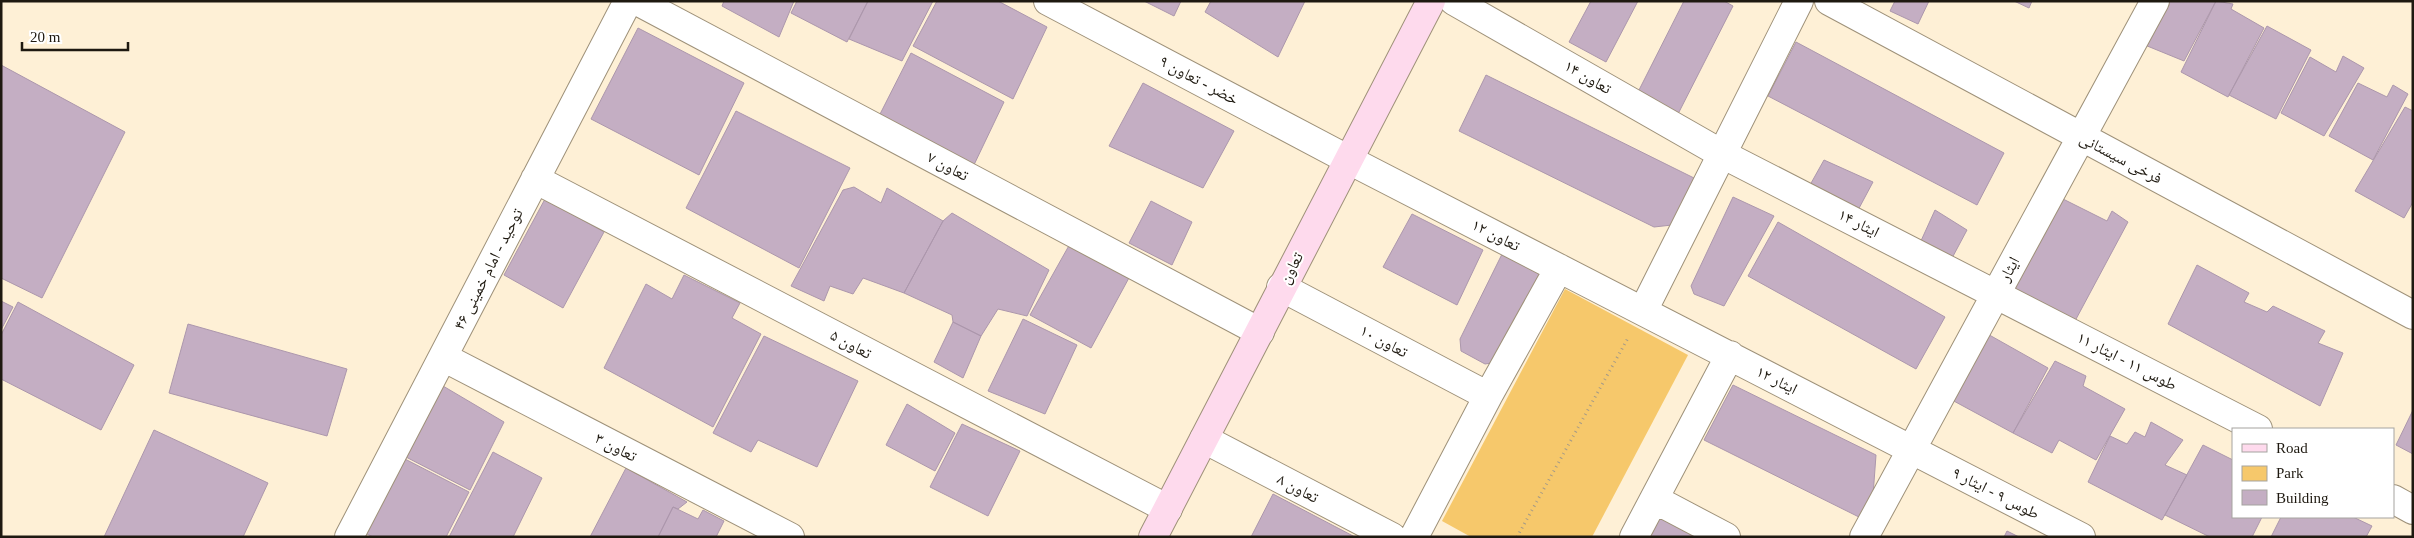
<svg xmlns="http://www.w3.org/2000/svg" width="2414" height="538" font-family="'Times New Roman','Noto Naskh Arabic',serif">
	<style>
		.green { fill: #f6c86b }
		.building { fill: #c4aec3; stroke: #ac97ac }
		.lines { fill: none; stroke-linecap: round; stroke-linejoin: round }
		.minor-casing { stroke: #9e9179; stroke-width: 30 }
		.secondary-casing { stroke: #9e9179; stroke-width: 30 }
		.path { stroke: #a59a87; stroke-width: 3; stroke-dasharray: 1 4; stroke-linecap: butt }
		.minor { stroke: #fff; stroke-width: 28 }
		.secondary { stroke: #fedaed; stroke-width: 28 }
		.labels { text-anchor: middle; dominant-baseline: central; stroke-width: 4; stroke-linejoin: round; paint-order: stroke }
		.street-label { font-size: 16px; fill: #1e1910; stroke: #fff }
	</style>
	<rect width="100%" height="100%" fill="#fef0d6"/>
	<path class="green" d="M1565,289L1688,355L1592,537H1471L1442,521Z"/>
	<path class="building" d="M724,1H794L779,37L722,6Z
		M797,1H868L847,42L791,13Z
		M868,1H933L902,61L849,39Z
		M937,1H998L1047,27L1013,99L913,46Z
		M1144,1H1181L1174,16Z
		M1211,1H1305L1278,57L1205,12Z
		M1591,1H1638L1606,62L1569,42Z
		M1684,1H1724L1733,6L1678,114L1638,92Z
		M1895,1H1929L1918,24L1890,11Z
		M2014,1H2032L2029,8Z
		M2156,1H2216L2184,61L2135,41Z
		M2216,1L2233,4L2231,9L2264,28L2228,97L2181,72Z
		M2267,26L2311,50L2276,119L2229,95Z
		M638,28L744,83L699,175L591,119Z
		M1796,42L2004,153L1977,205L1768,96Z
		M911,53L1004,102L972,169L876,122Z
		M2343,56L2364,68L2324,136L2281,113L2310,57L2336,72Z
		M1,65L125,132L42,298L1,278Z
		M1486,75L1694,178L1672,225L1654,227L1459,131Z
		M1143,83L1234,131L1203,188L1109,146Z
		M2358,83L2387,97L2393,85L2408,94L2373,160L2329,136Z
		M2405,107L2413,111V202L2404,218L2355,191Z
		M736,111L850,168L799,268L686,208Z
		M1824,160L1873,182L1857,212L1810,185Z
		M854,187L881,203L887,188L943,221L904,293L863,278L853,294L830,286L824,301L791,286L843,190Z
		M2043,189L2107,221L2112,211L2128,222L2075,321L1993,286Z
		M1733,197L1774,216L1724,306L1694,294L1691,286Z
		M545,199L604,232L563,308L504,275Z
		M1151,201L1192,222L1172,265L1129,243Z
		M1935,210L1967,230L1951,260L1920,243Z
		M952,213L1049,270L1027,316L998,309L981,336L953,322L952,315L904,293L943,221Z
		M1412,214L1483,250L1457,305L1383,267Z
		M1778,222L1945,317L1916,369L1748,276Z
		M1071,242L1130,276L1091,348L1030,315Z
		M1507,244L1544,265L1498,362L1485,364L1461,351L1460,339Z
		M2197,265L2249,293L2244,302L2267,312L2273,306L2325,331L2318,343L2343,353L2320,406L2168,324Z
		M684,275L740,303L732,318L761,334L713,427L604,368L646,284L672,299Z
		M1,301L13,307L1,330Z
		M18,302L134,365L101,430L1,379V335Z
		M1023,319L1077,345L1045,414L988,391Z
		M953,322L981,336L963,378L934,362Z
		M188,324L347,369L327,436L169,393Z
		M1984,332L2048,368L2013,433L1939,393Z
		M764,336L858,381L817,467L758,440L751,452L713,433Z
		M2055,361L2086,376L2083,386L2125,409L2096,460L2059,440L2052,453L2013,433Z
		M1733,385L1876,455L1871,523L1704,440Z
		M443,386L504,422L470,490L404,456Z
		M907,404L955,433L935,471L886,445Z
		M2413,410V454L2396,445Z
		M2151,422L2183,440L2165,465L2187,475L2162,520L2088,482L2110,436L2127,444L2135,432L2145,437Z
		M962,424L1020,451L988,516L930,487Z
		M154,430L268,483L243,537H104Z
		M2203,445L2233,460V517H2262L2252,537H2210L2165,515Z
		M493,452L542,478L513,537H449Z
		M403,458L469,492L446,537H373L365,533Z
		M626,468L687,502L678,509L673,507L658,537H590Z
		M1273,494L1355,537H1251Z
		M673,507L698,519L703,510L724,521L716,537H658Z
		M1651,510L1704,537H1637Z
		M2281,517H2353L2372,526L2366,537H2271Z
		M2007,531L2019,537H2004Z"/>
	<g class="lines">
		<defs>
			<path id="minor" d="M637,1L1260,332
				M1048,1L1349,160L2081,537
				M1454,1L1722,154L2258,429
				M1829,1L2413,315
				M535,179L1168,509
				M1281,287L1488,396
				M1643,311L1799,1
				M443,357L790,537
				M1204,439L1392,537
				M1654,499L1726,537
				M2393,499L2413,510
				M349,537L628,1
				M1414,537L1488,396L1559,268
				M1634,537L1730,355
				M1864,537L2155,1"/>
			<path id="secondary" d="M1153,537L1431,1"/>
		</defs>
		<use href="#minor" class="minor-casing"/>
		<use href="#secondary" class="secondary-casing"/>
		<path class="path" d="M1517,537L1628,338"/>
		<use href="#minor" class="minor"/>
		<use href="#secondary" class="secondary"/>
	</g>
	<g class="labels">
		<g class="street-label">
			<text transform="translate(1588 77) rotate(30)">تعاون ۱۴</text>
			<text transform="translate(1199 80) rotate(28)">خضر - تعاون ۹</text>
			<text transform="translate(2121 158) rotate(28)">فرخی سیستانی</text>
			<text transform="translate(948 166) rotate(28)">تعاون ۷</text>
			<text transform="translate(1859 223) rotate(27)">ایثار ۱۴</text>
			<text transform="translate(1496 235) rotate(27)">تعاون ۱۲</text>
			<text transform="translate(1291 268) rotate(-62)">تعاون</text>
			<text transform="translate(488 269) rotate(-63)">توحید - امام خمینی ۴۶</text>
			<text transform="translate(2009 269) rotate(-62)">ایثار</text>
			<text transform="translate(1384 341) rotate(28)">تعاون ۱۰</text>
			<text transform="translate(851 344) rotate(28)">تعاون ۵</text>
			<text transform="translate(2127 361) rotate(27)">طوس ۱۱ - ایثار ۱۱</text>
			<text transform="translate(1777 380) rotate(27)">ایثار ۱۲</text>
			<text transform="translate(616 447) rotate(27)">تعاون ۳</text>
			<text transform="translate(1298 488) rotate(28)">تعاون ۸</text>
			<text transform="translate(1996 493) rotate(27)">طوس ۹ - ایثار ۹</text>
		</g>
	</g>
	<rect width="2414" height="538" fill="none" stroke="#1e1910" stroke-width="5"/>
	<rect x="2232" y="428" width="162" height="90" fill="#ffffff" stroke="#a5a39f"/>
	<rect x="2242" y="444" width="25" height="8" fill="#fedaed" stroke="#a5a39f"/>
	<text x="2276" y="453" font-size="15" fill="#1e1910">Road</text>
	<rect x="2242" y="466" width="25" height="15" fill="#f6c86b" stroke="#a5a39f"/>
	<text x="2276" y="478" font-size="15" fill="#1e1910">Park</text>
	<rect x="2242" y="490" width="25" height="15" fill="#c4aec3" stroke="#a5a39f"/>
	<text x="2276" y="503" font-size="15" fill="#1e1910">Building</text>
	<path d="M22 42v8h106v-8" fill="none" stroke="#1e1910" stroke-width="2.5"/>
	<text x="30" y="42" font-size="15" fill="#1e1910" stroke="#ffffff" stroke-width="4" paint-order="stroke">20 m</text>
</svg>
